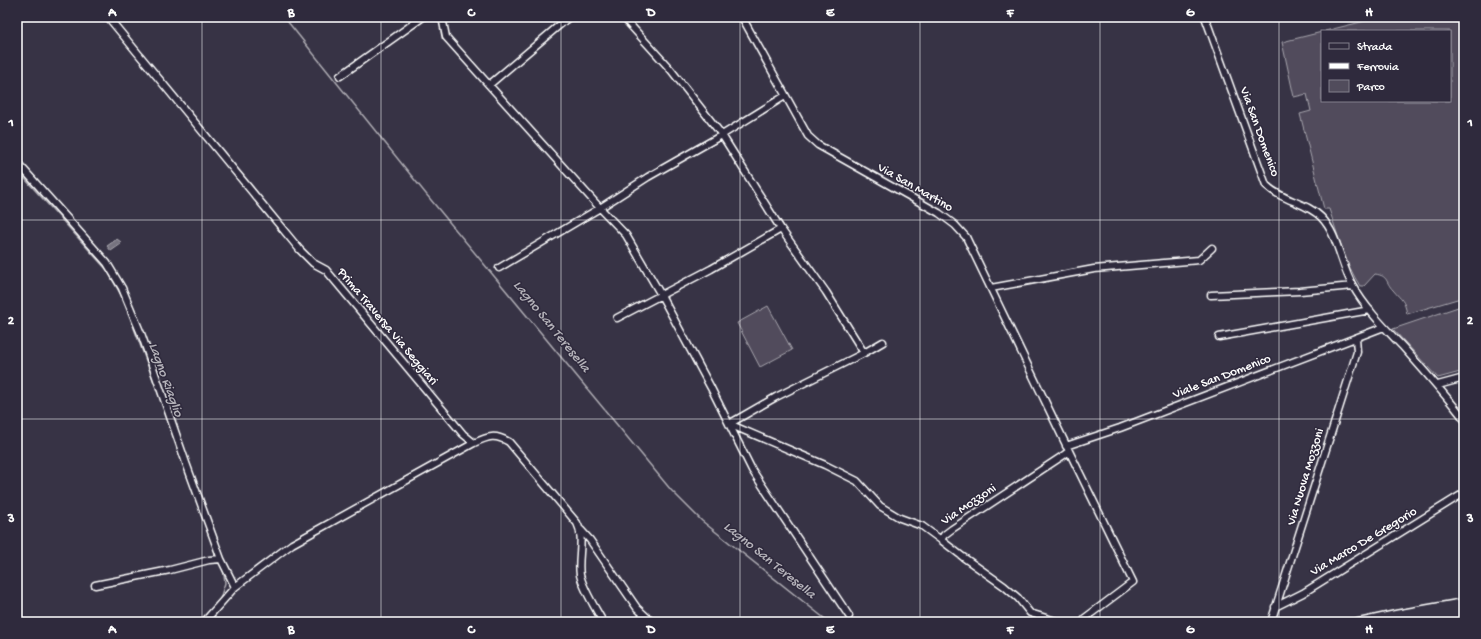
<svg xmlns="http://www.w3.org/2000/svg" width="1481" height="639" font-family="'Gochi Hand',sans-serif">
	<style>
		.green { fill: #514c5c; stroke: #a8a6ae }
		.water { fill: #76737f; stroke: #adabb2 }
		.lines { fill: none; stroke-linecap: round; stroke-linejoin: round }
		.stream { stroke: #adabb2; stroke-width: 1.5 }
		.minor-casing { stroke: #fff; stroke-width: 9 }
		.minor { stroke: #2f2a3d; stroke-width: 6 }
		.rail { stroke: #fff; stroke-width: 1.5 }
		.grid { fill: none; stroke: #fff; stroke-width: 1; stroke-opacity: 0.55 }
		.labels { text-anchor: middle; dominant-baseline: central; stroke-width: 3; stroke-linejoin: round; paint-order: stroke }
		.street-label { font-size: 13px; fill: #fff; stroke: #2f2a3d }
		.water-label { font-size: 14px; font-style: italic; fill: #b4b2b9; stroke: #2f2a3d }
		.neatline { fill: none; stroke: #fff; stroke-width: 1.5 }
		.grid-label { font-size: 13px; text-anchor: middle; font-weight: bold; fill: #fff }
	</style>
	<rect width="100%" height="100%" fill="#373345"/>
	<filter id="ink" filterUnits="userSpaceOnUse"><feTurbulence type="fractalNoise" baseFrequency=".025" numOctaves="2"/><feDisplacementMap in="SourceGraphic" scale="8" xChannelSelector="R" yChannelSelector="G"/><feConvolveMatrix kernelMatrix="1 2 1 2 8 2 1 2 1" color-interpolation-filters="sRGB"/></filter>
	<g filter="url(#ink)">
		<path class="green" d="M1372,17H1464V297L1407,314C1404,299 1402,301 1393,290C1385,282 1389,276 1375,274L1364,286H1360C1345,263 1338,235 1329,209H1324L1300,114L1311,111L1307,94L1294,97L1282,42L1322,32V101H1450V31H1325L1373,19Z
			M1464,305V341L1461,350L1464,357V371L1438,378L1393,329Z
			M768,306L792,350L760,367L737,323Z"/>
		<path class="water" d="M117,239L121,242L120,243L121,244L111,251L107,246Z"/>
		<g class="lines">
			<path class="stream" d="M284,17L426,194L671,490L702,521L829,622
				M17,170L107,270L122,297
				M125,304L171,428
				M220,599L225,583L223,568"/>
			<defs>
				<path id="minor" d="M108,17L300,250L313,263L326,270L463,434L474,443
					M442,17L446,37L489,85L569,17
					M623,17L671,70L722,135L781,229L826,292L864,353
					M742,17L808,136L818,145L939,213L955,225L966,237L1069,451L1064,455L952,529L944,535L941,540L963,557L1004,586L1018,598L1030,613L1059,622
					M1205,17L1266,185C1282,201 1306,202 1321,217C1338,234 1341,266 1353,286C1365,308 1386,329 1403,347C1424,371 1445,394 1464,419
					M340,76L423,17
					M489,85L600,208L626,235L661,295L711,388L752,470L849,616
					M17,162L107,263L122,288L142,336L186,463L221,559
					M499,268L600,208L648,177L722,135L785,96
					M991,288L1094,269L1199,260L1212,248
					M1211,295L1300,291L1353,286
					M617,318L711,269L781,229
					M1219,337L1370,310
					M1438,385L1464,378
					M729,424L825,465L857,481L880,506L900,518L922,526L941,540
					M729,424L776,397L864,353L883,342
					M1066,446L1120,428L1384,327
					M1069,451L1133,582L1085,618
					M581,530L590,540L637,608L652,622
					M95,585L170,570L209,560L221,559L235,587
					M1275,607L1303,593L1464,493
					M204,622L235,587L292,544L474,443C489,436 495,434 509,442L577,523C585,538 577,558 580,575C584,591 595,607 603,622
					M1271,622L1357,352L1356,338"/>
			</defs>
			<use href="#minor" class="minor-casing"/>
			<use href="#minor" class="minor"/>
			<path class="rail" d="M1341,622L1396,610L1464,598"/>
		</g>
	</g>
	<path class="grid" d="M202,17V622M381,17V622M561,17V622M740,17V622M920,17V622M1100,17V622M1279,17V622M17,220H1464M17,419H1464"/>
	<g class="labels">
		<g class="street-label">
			<text transform="translate(1259 132) rotate(70)">Via San Domenico</text>
			<text transform="translate(915 188) rotate(30)">Via San Martino</text>
			<text transform="translate(387 327) rotate(50)">Prima Traversa Via Seggiari</text>
			<text transform="translate(1222 377) rotate(-21)">Viale San Domenico</text>
			<text transform="translate(1306 477) rotate(-73)">Via Nuova Mozzoni</text>
			<text transform="translate(969 505) rotate(-34)">Via Mozzoni</text>
			<text transform="translate(1364 542) rotate(-31)">Via Marco De Gregorio</text>
		</g>
		<g class="water-label">
			<text transform="translate(551 327) rotate(51)">Lagno San Teresella</text>
			<text transform="translate(165 380) rotate(70)">Lagno Riaglio</text>
			<text transform="translate(769 561) rotate(39)">Lagno San Teresella</text>
		</g>
	</g>
	<rect width="1481" height="639" fill="none" stroke="#2f2a3d" stroke-width="44"/>
	<rect x="1321" y="30" width="130" height="72" fill="#2f2a3d" stroke="#827f8b"/>
	<rect x="1329" y="43" width="20" height="6" fill="#2f2a3d" stroke="#827f8b"/>
	<text x="1357" y="50" font-size="12" fill="#ffffff">Strada</text>
	<rect x="1329" y="63" width="20" height="6" fill="#ffffff" stroke="#827f8b"/>
	<text x="1357" y="70" font-size="12" fill="#ffffff">Ferrovia</text>
	<rect x="1329" y="80" width="20" height="12" fill="#514c5c" stroke="#827f8b"/>
	<text x="1357" y="90" font-size="12" fill="#ffffff">Parco</text>
	<rect x="22" y="22" width="1437" height="595" class="neatline"/>
	<g class="grid-label">
		<text x="112" y="16">A</text>
		<text x="291" y="16">B</text>
		<text x="471" y="16">C</text>
		<text x="651" y="16">D</text>
		<text x="830" y="16">E</text>
		<text x="1010" y="16">F</text>
		<text x="1190" y="16">G</text>
		<text x="1369" y="16">H</text>
		<text x="11" y="126">1</text>
		<text x="1470" y="126">1</text>
		<text x="11" y="324">2</text>
		<text x="1470" y="324">2</text>
		<text x="11" y="522">3</text>
		<text x="1470" y="522">3</text>
		<text x="112" y="633">A</text>
		<text x="291" y="633">B</text>
		<text x="471" y="633">C</text>
		<text x="651" y="633">D</text>
		<text x="830" y="633">E</text>
		<text x="1010" y="633">F</text>
		<text x="1190" y="633">G</text>
		<text x="1369" y="633">H</text>
	</g>
</svg>
